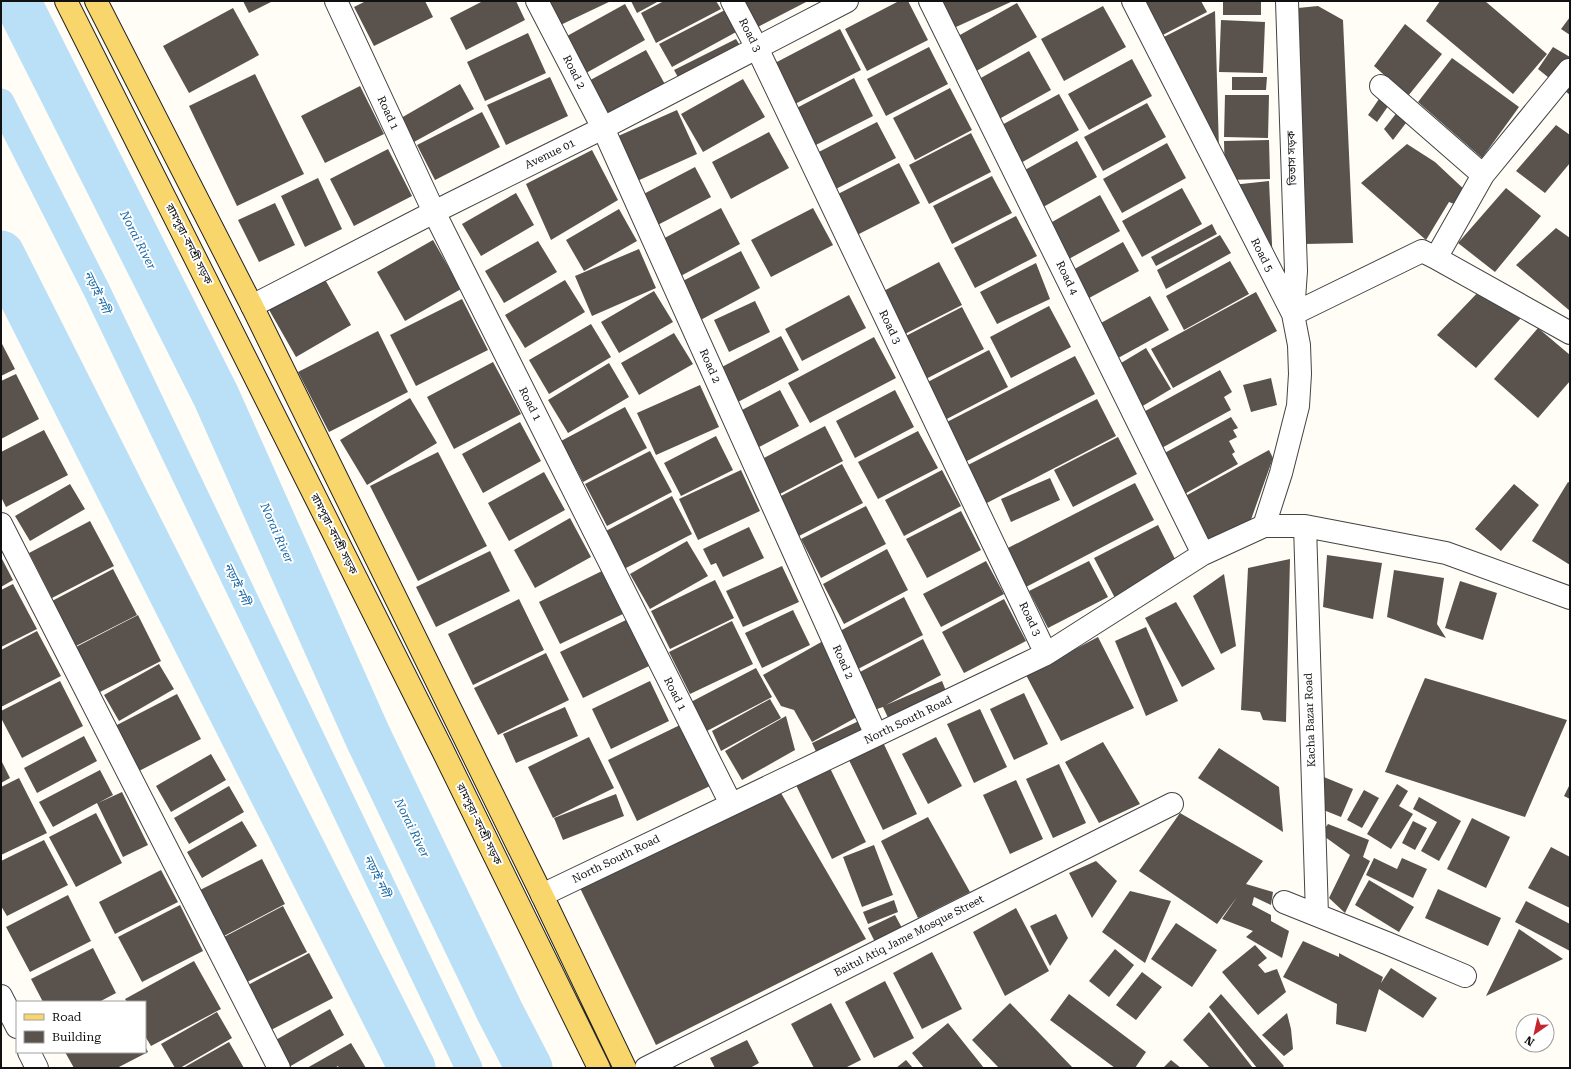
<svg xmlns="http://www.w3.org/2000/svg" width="1571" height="1069" font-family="'Roboto Serif','Noto Sans Bengali',serif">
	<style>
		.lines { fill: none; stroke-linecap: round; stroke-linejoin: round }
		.canal { stroke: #b9e0f7; stroke-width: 27 }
		.river { stroke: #b9e0f7; stroke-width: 47 }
		.building { fill: #5a524d }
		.minor-casing { stroke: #444; stroke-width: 24 }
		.tertiary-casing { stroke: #444; stroke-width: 24 }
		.primary-casing { stroke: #222; stroke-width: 24 }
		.minor { stroke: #fff; stroke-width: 22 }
		.tertiary { stroke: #fff; stroke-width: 22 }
		.primary { stroke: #f9d66b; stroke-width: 22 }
		.labels { text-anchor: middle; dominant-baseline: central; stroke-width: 4; stroke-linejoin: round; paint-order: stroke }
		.street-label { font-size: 11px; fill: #111; stroke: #fff }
		.water-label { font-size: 12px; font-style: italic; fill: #1768a6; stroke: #fff }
	</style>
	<rect width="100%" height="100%" fill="#fffdf5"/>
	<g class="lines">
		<path class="canal" d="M1,102L97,291L469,1068"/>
		<path class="river" d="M17,1L216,396L368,737L500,1012L529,1068
			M1,254L412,1068"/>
	</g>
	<path class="building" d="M243,1H273L249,13Z
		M366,1H425L433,17L374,46L354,7Z
		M483,1H516L525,20L466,50L450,18Z
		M539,1H611L552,29Z
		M631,1H659L637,13Z
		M664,1H716L721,9L656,43L641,13Z
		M737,1H808L752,30Z
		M899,1H908L928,40L867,71L845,29Z
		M931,1H1013L945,32Z
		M1136,1H1201L1207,12L1155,39Z
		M1440,1H1485L1547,54L1513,94L1426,21Z
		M1223,2H1261V15H1223Z
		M1017,3L1037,37L971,74L951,40Z
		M625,4L645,40L579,77L558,41Z
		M1103,6L1126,47L1064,81L1041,39Z
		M1318,6L1343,20L1353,243L1304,244L1298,8Z
		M233,8L259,55L189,93L163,46Z
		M725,10L738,31L672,67L659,44Z
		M1215,11L1219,150L1156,41Z
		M1570,17V35L1561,29Z
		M1221,20L1265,22L1263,73L1219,72Z
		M1405,24L1442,54L1408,96L1374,66Z
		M840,29L861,70L795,104L775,63Z
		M528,33L546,73L485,101L467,62Z
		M736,39L741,47L679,79L674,70Z
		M929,47L948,84L886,116L867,79Z
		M1553,47L1570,57V95L1538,69Z
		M646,50L667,88L605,123L583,84Z
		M1029,51L1051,90L992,123L970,84Z
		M1452,58L1519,107L1482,158L1418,102Z
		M1132,59L1152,96L1089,130L1068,94Z
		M255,74L304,174L237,206L189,106Z
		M550,77L568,116L506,145L487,105Z
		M1232,77H1267L1266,90H1232Z
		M854,78L873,116L808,149L789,112Z
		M743,79L765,117L703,152L681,114Z
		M460,84L474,109L414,142L401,118Z
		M360,86L384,134L325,163L301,116Z
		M950,88L972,130L915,160L893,118Z
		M1059,94L1079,130L1019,164L998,127Z
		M1225,95H1269L1268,138L1224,137Z
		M1381,96L1391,102L1377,122L1368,115Z
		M1147,103L1166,137L1103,171L1084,137Z
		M677,110L697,154L635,182L616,137Z
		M1398,111L1409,119L1393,140L1384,129Z
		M482,112L500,147L435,180L417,145Z
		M877,122L896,158L830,192L811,156Z
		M1556,125L1570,135V163L1545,193L1516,171Z
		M769,132L789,168L731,199L712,162Z
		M971,133L991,172L929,204L909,165Z
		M1269,140L1270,179L1225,180L1224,141Z
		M1077,141L1097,177L1036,211L1016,175Z
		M1167,143L1186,178L1122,213L1103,179Z
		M1407,144L1435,162L1467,192L1459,206L1449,202L1426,240L1361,183Z
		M388,149L412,196L354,226L330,179Z
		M592,150L618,200L551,240L526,184Z
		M899,163L920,203L855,236L834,196Z
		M695,167L711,197L652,228L636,198Z
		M992,176L1012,213L952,244L933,206Z
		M318,178L342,229L305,247L281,196Z
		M1269,181L1273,265L1232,185Z
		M1182,188L1202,224L1142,257L1122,221Z
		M1506,188L1541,216L1495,272L1458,243Z
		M516,193L534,225L481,256L462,224Z
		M1100,195L1120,231L1056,266L1036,231Z
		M275,203L295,245L259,262L238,220Z
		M721,208L740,244L677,278L657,242Z
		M813,208L833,245L771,277L751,240Z
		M619,209L637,241L584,271L566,240Z
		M1016,216L1037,256L975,288L954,248Z
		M1212,224L1217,234L1156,266L1151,257Z
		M1556,228L1570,238V311L1516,265Z
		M1220,235L1231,253L1166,289L1157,270Z
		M433,240L461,289L405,321L377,272Z
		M538,241L557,272L504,303L485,271Z
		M1123,242L1139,271L1078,304L1062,276Z
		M639,249L656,288L592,316L575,276Z
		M741,251L760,288L695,323L675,285Z
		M1230,261L1249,294L1184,330L1166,296Z
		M939,262L962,305L897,338L876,295Z
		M1036,263L1050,299L997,324L980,292Z
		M323,276L351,325L296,357L268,308Z
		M565,280L585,312L525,348L505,315Z
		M1484,286L1521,318L1476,368L1437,335Z
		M654,291L673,322L619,353L601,322Z
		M1256,292L1277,331L1173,388L1151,349Z
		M849,295L866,328L802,361L785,329Z
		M1150,296L1169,330L1109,363L1090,329Z
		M462,299L488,350L416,386L390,335Z
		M755,301L770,332L729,352L714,320Z
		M1049,306L1071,347L1011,378L990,337Z
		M962,307L984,349L920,382L898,340Z
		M591,324L611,357L549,394L529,360Z
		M1538,328L1570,355V381L1538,418L1494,379Z
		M378,331L408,392L329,432L298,372Z
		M674,333L693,364L639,395L621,363Z
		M781,336L799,370L736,403L718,369Z
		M874,337L896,378L810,423L788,383Z
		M1,342L15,369L1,376Z
		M1146,348L1171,389L1141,407L1116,366Z
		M989,350L1008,387L941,422L922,385Z
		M1075,356L1095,394L965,462L945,423Z
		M493,362L521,414L454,449L427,397Z
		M609,363L629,397L568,433L548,400Z
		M1220,370L1232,392L1224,397L1231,410L1158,450L1138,415Z
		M16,374L39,419L1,439V381Z
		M1271,378L1277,405L1251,412L1243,385Z
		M700,385L719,427L656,455L637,413Z
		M780,390L799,426L759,447L740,411Z
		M895,390L914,427L855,458L836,421Z
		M410,398L437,443L367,485L340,440Z
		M1097,399L1116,436L985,504L966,466Z
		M625,407L647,448L583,482L561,441Z
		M1231,417L1238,428L1233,430L1237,437L1229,441L1235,452L1232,454L1238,464L1181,496L1159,456Z
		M520,422L541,461L483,493L462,454Z
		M825,426L843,461L778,495L760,460Z
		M44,430L68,475L6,507L1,497V452Z
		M918,431L938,468L878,499L858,462Z
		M716,436L733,470L681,496L664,463Z
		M1118,437L1137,474L1073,507L1054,470Z
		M1269,450L1273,458L1248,528L1208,547L1180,499Z
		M650,451L672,492L607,526L585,484Z
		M438,452L487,546L418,581L370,486Z
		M842,464L863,503L799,536L779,497Z
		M741,470L760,511L698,540L679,499Z
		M942,470L961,506L904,536L885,500Z
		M544,472L565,510L509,541L488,503Z
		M1050,478L1060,500L1011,522L1001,499Z
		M1568,482L1570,483V565L1532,541Z
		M1135,483L1154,520L1026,587L1006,549Z
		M70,484L85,509L30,541L15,516Z
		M1514,484L1539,505L1501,551L1475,529Z
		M672,496L692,534L624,569L604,532Z
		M866,506L886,544L821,578L801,539Z
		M961,511L981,550L927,578L906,539Z
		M570,518L591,557L535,588L514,550Z
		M90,521L114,566L52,598L29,553Z
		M1158,525L1178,565L1115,598L1094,558Z
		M749,527L764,558L723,577L716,563L711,565L703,549Z
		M687,541L708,576L650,609L630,574Z
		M887,549L908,590L844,624L823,584Z
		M490,551L510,591L436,627L416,587Z
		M1327,555L1382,563L1373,619L1323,607Z
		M1,557L13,580L1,587Z
		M1290,559L1286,722L1263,720L1260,712L1241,710L1248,568Z
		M986,561L1004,594L941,627L923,594Z
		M1089,561L1108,597L1048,628L1029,591Z
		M782,566L799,602L743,627L726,591Z
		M113,569L137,615L76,646L52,601Z
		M604,570L625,613L560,644L539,602Z
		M1394,570L1444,578L1437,624L1446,638L1387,617Z
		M1224,574L1236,646L1221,654L1193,596Z
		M715,580L734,618L670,649L651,611Z
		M1460,581L1497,593L1483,640L1445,628Z
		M13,584L37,629L1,647V590Z
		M904,597L923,635L858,669L838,632Z
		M519,599L544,650L473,685L448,634Z
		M1004,599L1026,641L964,673L942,632Z
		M1176,602L1215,669L1182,687L1145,618Z
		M793,610L810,645L762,668L745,633Z
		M138,615L161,661L100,692L76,647Z
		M626,620L649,666L583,698L560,652Z
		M732,621L753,664L690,694L669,652Z
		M1146,627L1178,701L1146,716L1115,641Z
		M37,631L61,676L1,707V650Z
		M1098,637L1134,708L1061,741L1026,675Z
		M923,639L941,675L886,705L942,681L948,696L890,722L883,707L877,709L858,673Z
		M823,641L864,713L812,742L794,710L781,706L763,675Z
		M546,653L569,700L498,735L474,688Z
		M159,664L174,689L119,721L104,695Z
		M756,668L772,697L703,733L689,703Z
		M1425,678L1567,720L1525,817L1385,772Z
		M60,681L83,726L22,758L1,718V711Z
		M650,681L669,721L611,749L592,709Z
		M1024,693L1048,744L1014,760L990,709Z
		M177,694L201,739L139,771L115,726Z
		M770,699L781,718L721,751L712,731Z
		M565,707L578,736L516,763L503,734Z
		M980,709L1007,767L974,783L947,724Z
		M786,716L795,750L742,780L725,751Z
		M861,720L868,735L819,758L812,743Z
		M680,725L710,786L637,821L608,760Z
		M84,736L97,761L37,793L24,768Z
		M589,737L614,788L553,818L528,767Z
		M936,737L962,786L928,804L902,754Z
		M881,738L917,814L883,830L846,754Z
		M1103,742L1140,804L1099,823L1065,762Z
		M1219,748L1279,787L1283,832L1198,778Z
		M211,754L226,780L171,812L156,786Z
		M1,760L10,778L1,783Z
		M1059,764L1086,823L1053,838L1026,779Z
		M829,766L866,842L832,859L795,783Z
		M100,770L113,795L98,803L122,792L148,845L123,857L97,803L53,827L39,802Z
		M1319,775L1353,789L1341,817L1316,807Z
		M19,778L47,833L1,855V787Z
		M1016,780L1043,839L1010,854L983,795Z
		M1397,784L1408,791L1399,806L1413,814L1391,849L1367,834Z
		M1570,784V799L1564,796Z
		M229,786L244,812L189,844L174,818Z
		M1364,790L1379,798L1362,828L1347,820Z
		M781,793L866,939L656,1045L580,888Z
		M616,794L624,816L563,840L554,818Z
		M1419,797L1461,821L1439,861L1421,851L1437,822L1413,809Z
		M96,813L122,863L76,887L49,837Z
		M1180,813L1263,861L1246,884L1273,892L1271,905L1254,897L1252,905L1271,915V921L1289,931L1282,958L1246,937L1253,931L1222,919L1237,897L1217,924L1139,871Z
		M928,817L970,892L918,918L881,841Z
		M1472,818L1510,837L1486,888L1447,869Z
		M242,821L257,846L202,878L187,852Z
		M1413,821L1427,828L1415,850L1402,843Z
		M1328,824L1369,840L1363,857L1370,861L1345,913L1329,898L1350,855L1321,834Z
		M44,840L68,885L7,916L1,906V861Z
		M874,845L893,895L862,907L843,857Z
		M1551,847L1570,857V908L1528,888Z
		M1374,858L1397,869L1402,858L1427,869L1413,898L1366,875Z
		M262,859L285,904L224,936L200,890Z
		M1096,861L1117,881L1092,918L1069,873Z
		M161,870L178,902L115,934L99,902Z
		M1369,880L1414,907L1399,932L1355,905Z
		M1438,889L1501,918L1488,946L1425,918Z
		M1130,891L1171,901L1145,963L1102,932Z
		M68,895L91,941L30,972L6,927Z
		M894,900L898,912L868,924L863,912Z
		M1526,901L1570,924V951L1515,922Z
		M180,905L203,951L142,982L118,937Z
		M283,906L307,952L245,983L222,938Z
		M1016,908L1049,971L1005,996L973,932Z
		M1056,914L1068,938L1050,966L1030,926Z
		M895,915L902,928L875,942L868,928Z
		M1176,923L1217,950L1192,987L1151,959Z
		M1519,929L1563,959L1486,996Z
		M1303,941L1339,957V953L1383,977L1381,983L1391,968L1437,998L1423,1018L1379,989L1366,1032L1336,1024L1337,1004L1283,977Z
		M1255,945L1267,958L1258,965L1265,973L1277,969L1286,992L1258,1015L1222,972Z
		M93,948L116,993L99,1002H43L31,979Z
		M1115,949L1134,965L1109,997L1089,981Z
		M932,952L962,1009L922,1029L893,973Z
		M309,953L333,998L271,1030L248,985Z
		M194,961L221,1009L151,1046L145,1036V1002H127L125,999Z
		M1142,972L1162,987L1136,1020L1116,1005Z
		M885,981L914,1038L874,1058L845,1002Z
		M1069,994L1146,1052L1135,1068H1115L1050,1020Z
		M1221,994L1284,1066L1282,1068H1257L1209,1007Z
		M831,1003L861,1060L845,1068H814L791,1024Z
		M1010,1003L1073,1068H999L972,1040Z
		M330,1009L344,1035L289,1067L274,1041Z
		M217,1012L232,1038L180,1068H175L161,1044Z
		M1209,1012L1253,1068H1210L1183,1040Z
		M1287,1013L1291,1029L1293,1049L1284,1056L1262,1035Z
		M948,1023L984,1068H924L912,1053Z
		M747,1040L759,1063L750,1068H715L710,1058Z
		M229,1042L244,1068H183Z
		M351,1043L366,1068H339L338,1066L335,1068H307Z
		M145,1046L148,1052L117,1068H74L65,1052H145Z
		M906,1060L913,1068H896Z
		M1171,1060L1181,1068H1163Z"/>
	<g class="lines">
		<defs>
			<path id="minor" d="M336,1L434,212L731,804
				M537,1L603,128L876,735
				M732,1L757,48L1046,654
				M930,1L1203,554
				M1133,1L1293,314L1299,345L1300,374L1298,406L1281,473L1264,526
				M1287,1L1296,271L1293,314
				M1381,86L1483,175
				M1436,258L1483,175L1569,70
				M1293,314L1422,251L1436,258L1570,333
				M1,524L279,1068
				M1305,526L1317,915
				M542,895L1046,654L1203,554L1264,526H1305L1446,553L1570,598
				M1284,902L1389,944L1465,976
				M646,1068L1172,804"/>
			<path id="tertiary" d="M252,306L434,212L603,128L847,1
				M1,996L17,1027
				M29,1052L37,1068"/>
			<path id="primary" d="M66,1L442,749L599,1068
				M96,1L252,306L542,895L625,1068"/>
		</defs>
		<use href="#minor" class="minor-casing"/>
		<use href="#tertiary" class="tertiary-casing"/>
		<use href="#primary" class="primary-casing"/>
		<use href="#minor" class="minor"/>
		<use href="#tertiary" class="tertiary"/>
		<use href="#primary" class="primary"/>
	</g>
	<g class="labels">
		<g class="street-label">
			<text transform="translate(750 35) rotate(63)">Road 3</text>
			<text transform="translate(574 72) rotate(63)">Road 2</text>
			<text transform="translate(388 113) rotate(65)">Road 1</text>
			<text transform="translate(550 154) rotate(-26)">Avenue 01</text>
			<text transform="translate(1292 158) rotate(-92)">তিতাস সড়ক</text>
			<text transform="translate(189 244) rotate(63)">রামপুরা-বনশ্রী সড়ক</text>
			<text transform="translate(1262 255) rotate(63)">Road 5</text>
			<text transform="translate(1067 278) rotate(64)">Road 4</text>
			<text transform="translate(890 327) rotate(64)">Road 3</text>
			<text transform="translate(710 366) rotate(66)">Road 2</text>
			<text transform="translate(530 404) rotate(63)">Road 1</text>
			<text transform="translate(334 534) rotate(63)">রামপুরা-বনশ্রী সড়ক</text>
			<text transform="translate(1030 619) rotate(64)">Road 3</text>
			<text transform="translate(843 662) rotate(66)">Road 2</text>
			<text transform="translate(675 694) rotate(63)">Road 1</text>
			<text transform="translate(908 720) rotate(-26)">North South Road</text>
			<text transform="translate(1310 720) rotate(-92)">Kacha Bazar Road</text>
			<text transform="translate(479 824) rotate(64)">রামপুরা-বনশ্রী সড়ক</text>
			<text transform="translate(616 859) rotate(-26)">North South Road</text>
			<text transform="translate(909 936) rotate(-27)">Baitul Atiq Jame Mosque Street</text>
		</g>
		<g class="water-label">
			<text transform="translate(138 240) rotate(63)">Norai River</text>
			<text transform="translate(97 292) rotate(64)">নড়াই নদী</text>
			<text transform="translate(277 533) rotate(66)">Norai River</text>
			<text transform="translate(237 584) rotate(64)">নড়াই নদী</text>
			<text transform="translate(412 828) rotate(64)">Norai River</text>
			<text transform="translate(377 876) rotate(64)">নড়াই নদী</text>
		</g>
	</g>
	<rect width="1571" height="1069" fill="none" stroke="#111111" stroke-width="4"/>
	<rect x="16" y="1001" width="130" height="52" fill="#ffffff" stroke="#a0a0a0"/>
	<rect x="24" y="1014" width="20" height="6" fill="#f9d66b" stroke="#a0a0a0"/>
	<text x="52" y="1021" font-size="12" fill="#111111">Road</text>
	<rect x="24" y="1031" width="20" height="12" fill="#5a524d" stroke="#a0a0a0"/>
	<text x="52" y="1041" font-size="12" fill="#111111">Building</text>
	<g transform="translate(1535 1033) rotate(214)"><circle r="19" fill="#ffffff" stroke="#a0a0a0"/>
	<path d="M0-3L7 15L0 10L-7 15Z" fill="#c4262e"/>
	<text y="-6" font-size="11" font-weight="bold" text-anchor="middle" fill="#111111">N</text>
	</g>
</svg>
